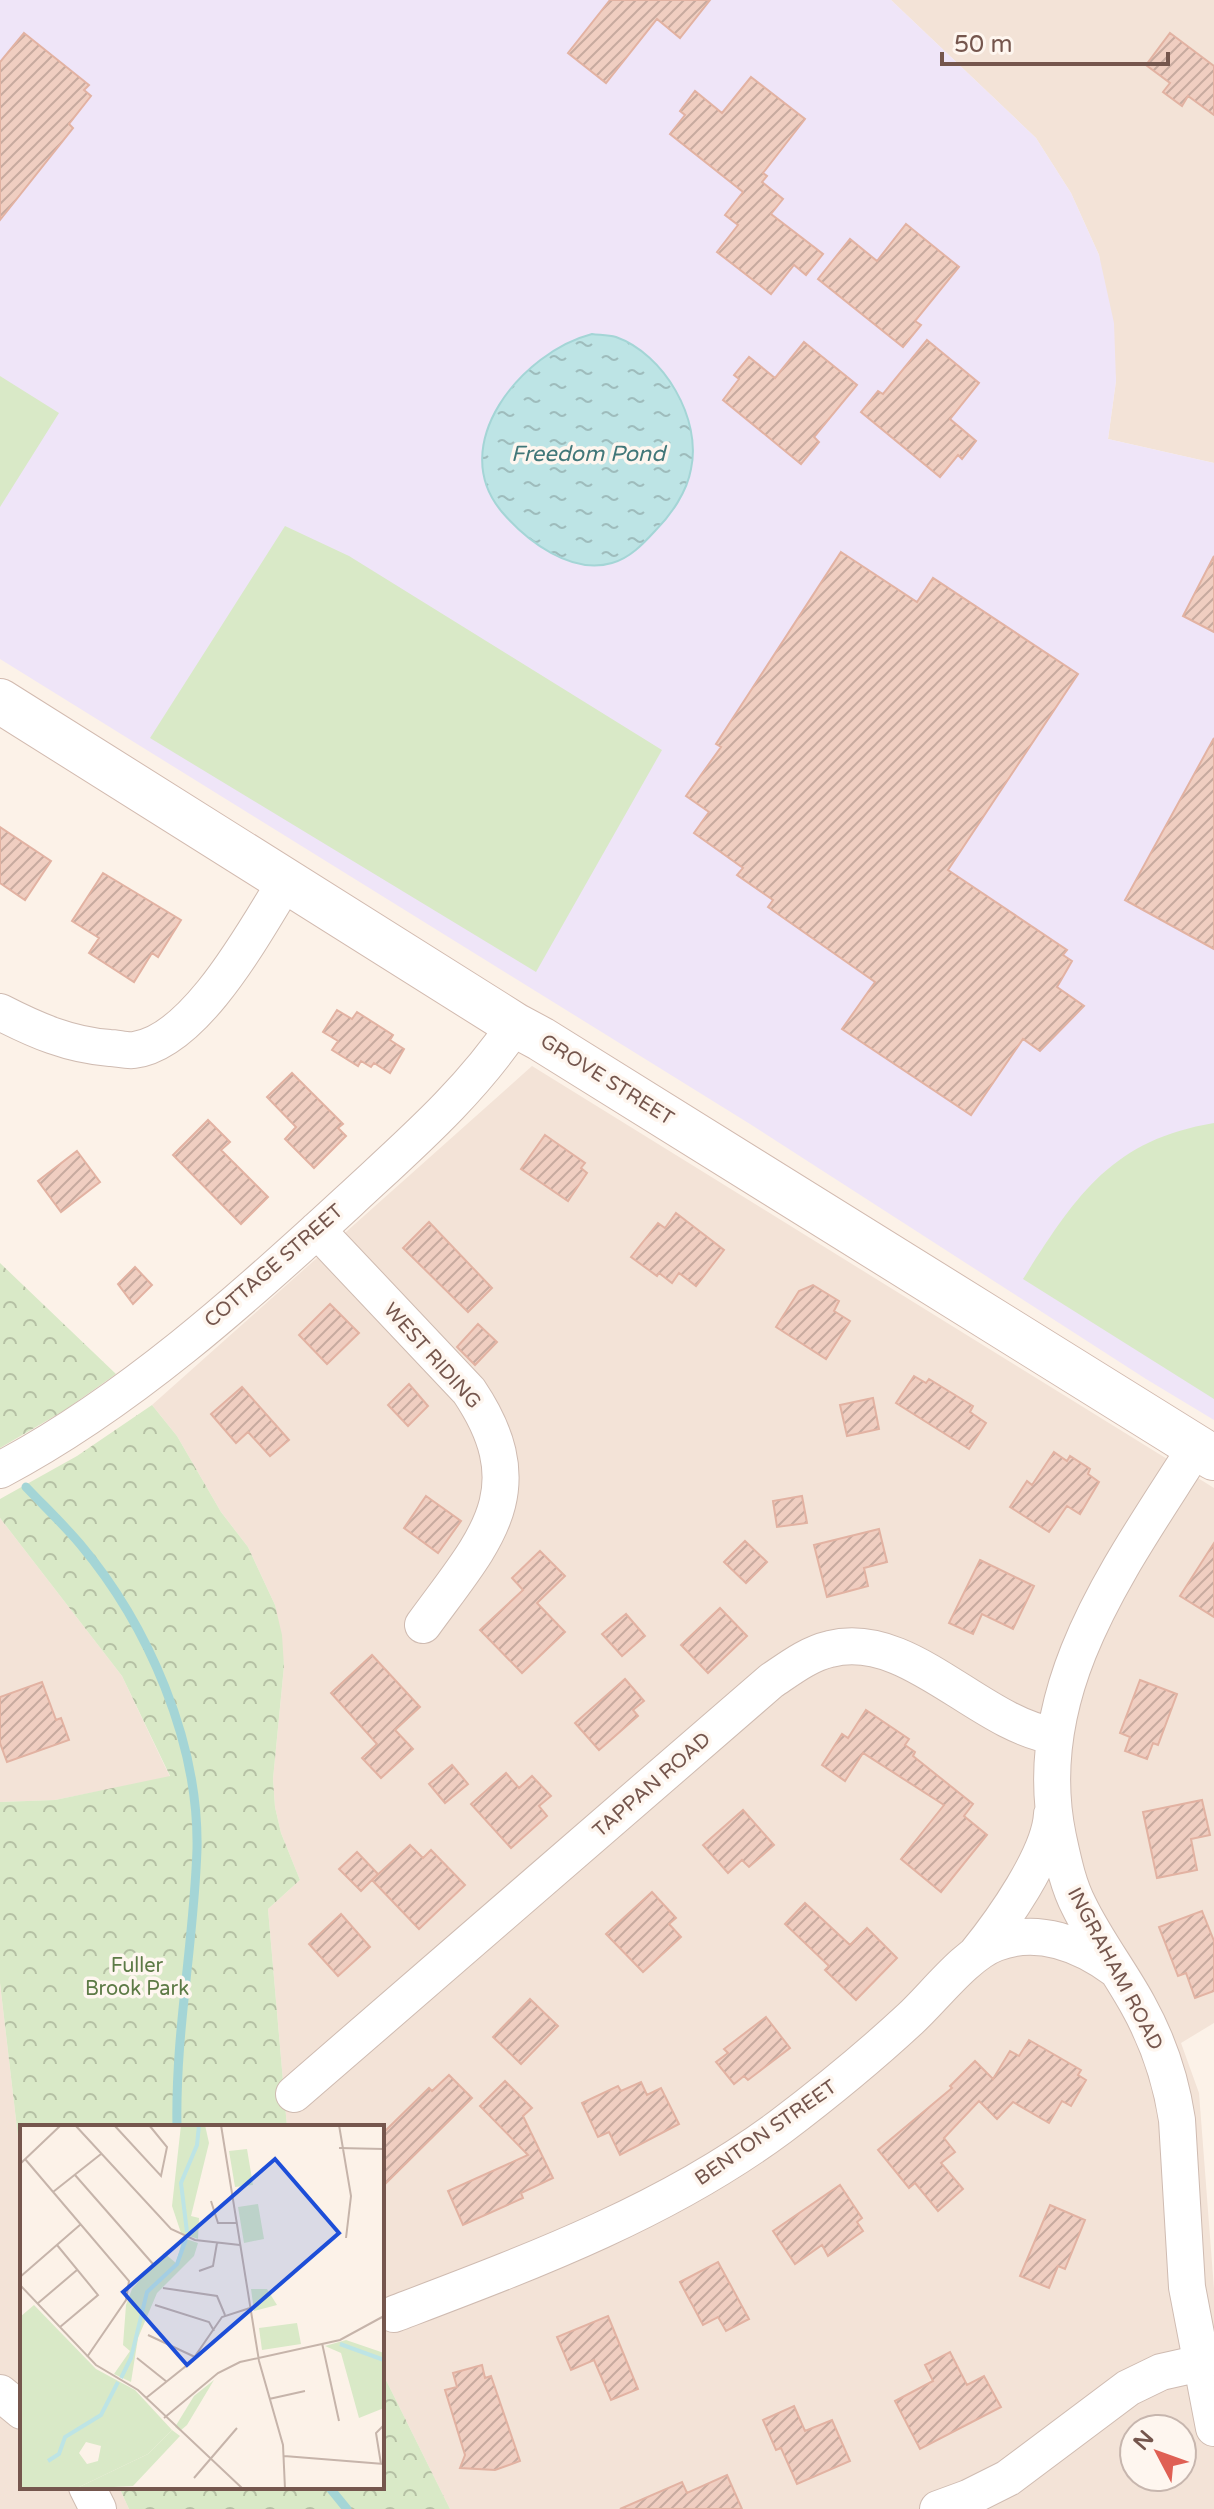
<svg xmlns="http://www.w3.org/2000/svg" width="1214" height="2509" font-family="'Varela Round',sans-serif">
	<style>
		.residential { fill: #f3e3d7; fill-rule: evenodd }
		.education { fill: #efe5f8 }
		.grass { fill: #d9e9c7 }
		.park { fill: url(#park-crowns) }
		.water { fill: url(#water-ripples); stroke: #a4d5d6; stroke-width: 2 }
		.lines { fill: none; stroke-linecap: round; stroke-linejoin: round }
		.stream { stroke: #a4d5d6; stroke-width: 9 }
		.building { fill: url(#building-hatch); stroke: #e2b2a2; stroke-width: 2 }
		.street-casing { stroke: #cfbbb1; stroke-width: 38 }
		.secondary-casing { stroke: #d2baaf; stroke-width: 46 }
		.street { stroke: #fff; stroke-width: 36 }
		.secondary { stroke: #fff; stroke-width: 44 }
		.labels { text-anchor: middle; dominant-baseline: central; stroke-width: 7; stroke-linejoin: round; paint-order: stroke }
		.street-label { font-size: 20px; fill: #75564d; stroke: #fef6ef }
		.park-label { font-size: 20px; fill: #5c7a45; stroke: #fef6ef }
		.water-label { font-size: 22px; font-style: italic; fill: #417779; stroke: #fef6ef }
		.inset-river { fill: none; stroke: #bde4e5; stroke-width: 4 }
		.inset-road { fill: none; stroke: #c6b4aa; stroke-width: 2 }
		.view { fill: #1d4ed8; fill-opacity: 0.15; stroke: #1d4ed8; stroke-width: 4 }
		.inset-edge { fill: none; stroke: #75564d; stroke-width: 4 }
	</style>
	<defs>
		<pattern id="park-crowns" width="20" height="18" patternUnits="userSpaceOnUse" patternTransform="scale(2)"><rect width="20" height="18" fill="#d9e9c7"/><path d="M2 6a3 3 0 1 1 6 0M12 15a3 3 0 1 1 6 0" fill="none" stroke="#b5c0a4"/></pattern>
		<pattern id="water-ripples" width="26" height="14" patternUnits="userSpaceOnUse" patternTransform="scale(2)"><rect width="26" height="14" fill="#bde4e5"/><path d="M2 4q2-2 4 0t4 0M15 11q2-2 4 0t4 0" fill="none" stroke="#9ebcbc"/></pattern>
		<pattern id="building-hatch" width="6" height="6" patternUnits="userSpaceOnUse" patternTransform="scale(2)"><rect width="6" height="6" fill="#f0cec1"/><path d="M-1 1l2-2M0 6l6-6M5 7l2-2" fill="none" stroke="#c7aa9f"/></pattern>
	</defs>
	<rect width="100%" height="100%" fill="#fcf2e8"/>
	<path class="residential" d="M891,0H1214V463L1108,439L1116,381L1099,255L1071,193L1036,138Z
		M532,1066L1214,1488V2023L1181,2043L1199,2093L1214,2289V2509H450L382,2372V2127H287L268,1909L300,1880L281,1833L275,1807L273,1779L284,1666L275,1605L248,1547L221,1512L177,1436L152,1405ZM1134,2429H1182V2477H1134Z
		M0,1518L122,1676L170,1777L55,1800L0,1802Z
		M0,1983L22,2171V2487H119L129,2509H0Z"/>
	<path class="education" d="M0,0H891L1036,138L1071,193L1099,255L1114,323L1116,381L1108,439L1214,463V1420L1146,1379L750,1124L0,659Z"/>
	<path class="grass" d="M0,376L59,413L0,507Z
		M285,526L349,556L662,750L536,972L150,738Z
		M1214,1123V1399L1023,1279C1075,1197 1111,1140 1214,1123Z"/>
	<path class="park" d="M0,1263L116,1374L65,1410L0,1448Z
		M152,1405L177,1436L221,1512L248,1547L275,1605L282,1635L284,1666L273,1779L275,1807L281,1833L300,1880L268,1909L287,2127H22V2171L0,1983V1802L55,1800L170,1776L122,1676L0,1518V1499L77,1456Z
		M382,2372L450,2509H129L119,2487H382Z"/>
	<path class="water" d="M592,334C599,335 608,335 616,337C664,354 702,419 691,469C687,492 671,515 655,531C643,544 630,558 612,563C571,575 527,541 502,512C445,445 522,352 592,334Z"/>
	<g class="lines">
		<path class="stream" d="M26,1487C44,1506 63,1524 80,1544C148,1625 199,1742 197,1849C194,1942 175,2034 177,2127
			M329,2487L347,2509"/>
	</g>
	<path class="building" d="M610,0H710L680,38L657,19L606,83L568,53Z
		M24,33L89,85L84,90L91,96L69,124L73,128L0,220V62Z
		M1170,33L1214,66V115L1188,96L1182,106L1163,92L1170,83L1146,65Z
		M751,77L805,119L763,173L767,176L762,182L783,199L771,214L823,254L806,275L794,265L771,294L717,252L738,225L725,215L743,192L670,134L685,115L680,111L695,91L722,113Z
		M906,224L959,267L915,321L921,325L903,347L818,279L850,239L877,261Z
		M927,340L979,383L950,419L976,441L962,459L958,455L940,477L861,412L878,391L883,394Z
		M804,342L857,385L814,437L819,442L801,464L723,400L739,379L734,375L749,357L775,378Z
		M841,552L917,602L933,578L1078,674L948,870L1067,950L1063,955L1072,961L1057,987L1084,1006L1040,1051L1023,1039L971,1115L842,1029L875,982L768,907L773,900L737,875L743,868L694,833L709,812L686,796L721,747L716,744Z
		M1214,556V632L1183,616Z
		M1214,738V949L1125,900Z
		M0,827L51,861L25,900L0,883Z
		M103,873L181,920L158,957L152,953L134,982L89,953L99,938L72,921Z
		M337,1010L352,1019L357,1012L393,1035L390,1040L404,1049L390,1073L374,1063L371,1067L361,1061L358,1066L332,1050L338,1041L323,1032Z
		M292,1073L343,1124L338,1128L346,1136L314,1168L285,1139L296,1127L267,1097Z
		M208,1120L230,1142L221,1150L268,1197L241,1224L173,1155Z
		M545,1135L585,1163L581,1168L587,1173L568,1201L521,1169Z
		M77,1151L100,1182L61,1212L38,1181Z
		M676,1213L724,1250L696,1286L679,1273L672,1283L659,1273L657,1276L631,1257L658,1223L665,1228Z
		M429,1222L492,1288L468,1312L403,1248Z
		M135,1267L152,1285L133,1304L118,1284Z
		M813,1285L839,1301L834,1311L850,1321L826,1359L776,1327L799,1291Z
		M330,1304L359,1333L327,1364L299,1335Z
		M478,1324L497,1342L475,1365L457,1347Z
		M914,1376L926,1383L929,1379L973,1406L970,1412L986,1423L969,1449L896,1403Z
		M409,1384L428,1406L408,1426L388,1405Z
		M242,1387L289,1440L270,1456L248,1432L236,1443L211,1414Z
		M873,1398L879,1429L847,1436L840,1405Z
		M1054,1452L1067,1461L1070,1456L1090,1469L1088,1474L1099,1482L1080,1514L1067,1506L1049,1532L1010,1507L1027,1481L1032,1485Z
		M426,1496L461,1521L438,1553L404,1528Z
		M802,1496L807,1523L777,1527L773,1501Z
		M879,1529L887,1562L864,1568L868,1586L827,1597L814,1545Z
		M745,1541L767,1562L746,1583L724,1562Z
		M1214,1543V1617L1180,1596Z
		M540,1551L565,1576L537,1603L565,1632L522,1673L480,1630L523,1590L512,1578Z
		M980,1560L1034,1586L1013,1629L982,1614L973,1634L949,1623Z
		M720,1608L747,1636L708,1673L681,1645Z
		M626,1614L645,1636L622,1656L602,1634Z
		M372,1655L420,1707L395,1730L413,1749L381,1778L362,1758L377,1744L331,1693Z
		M625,1679L644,1701L633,1710L638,1716L599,1750L575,1723Z
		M1140,1680L1177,1694L1158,1745L1153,1743L1147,1759L1125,1751L1130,1737L1120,1733Z
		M42,1682L56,1720L61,1718L69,1740L7,1762L0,1743V1697Z
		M866,1710L909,1739L905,1745L915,1752L913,1756L973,1804L964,1816L987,1835L941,1892L901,1859L944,1805L863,1753L845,1781L822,1765L842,1734L848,1738Z
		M452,1765L468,1784L445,1803L429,1784Z
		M506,1773L519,1788L532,1776L551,1796L539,1806L547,1816L511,1848L471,1804Z
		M1202,1800L1210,1835L1191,1839L1197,1870L1157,1878L1143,1812Z
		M743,1810L774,1845L749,1867L742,1860L728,1873L703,1845Z
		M410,1845L423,1858L431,1850L465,1885L419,1929L372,1880L361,1891L339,1869L357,1852L378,1874L372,1880Z
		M652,1892L676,1918L669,1924L681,1937L643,1972L606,1934Z
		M805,1903L850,1945L867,1928L897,1958L856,2000L825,1970L829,1966L785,1924Z
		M1202,1911L1214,1941V1991L1195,1998L1186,1973L1178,1976L1159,1927Z
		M341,1914L370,1947L338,1976L309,1944Z
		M530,1999L558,2026L521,2064L493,2037Z
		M766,2017L790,2048L748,2080L744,2076L734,2084L716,2062L728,2053L724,2049Z
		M1029,2040L1081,2070L1078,2075L1086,2080L1071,2106L1062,2101L1049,2123L1013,2102L997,2119L979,2101L944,2138L955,2152L941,2163L963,2189L938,2211L915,2183L909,2188L878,2150L952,2088L950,2086L975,2061L993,2079L1010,2051L1019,2056Z
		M449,2075L472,2098L382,2187V2134L429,2088L432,2091Z
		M505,2081L532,2108L523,2116L553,2178L521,2193L523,2198L463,2225L448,2191L528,2155L480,2106Z
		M641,2082L647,2095L661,2088L679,2124L620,2155L609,2132L598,2137L582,2103L618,2086L621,2091Z
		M840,2185L862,2218L857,2222L863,2231L828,2256L822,2245L795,2264L773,2231Z
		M1050,2205L1085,2220L1065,2269L1058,2266L1049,2288L1020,2276Z
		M718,2262L749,2319L726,2331L718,2317L703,2325L680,2282Z
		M608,2316L638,2389L611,2400L594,2360L571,2370L557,2337Z
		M950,2352L967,2385L984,2376L1001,2407L920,2449L895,2401L933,2381L925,2365Z
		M482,2365L485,2378L491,2376L520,2461L495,2470L460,2468L465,2455L445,2390L457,2387L453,2373Z
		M794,2406L805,2431L832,2420L850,2461L797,2484L781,2448L776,2450L763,2420Z
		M727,2475L742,2509H620L682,2482L687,2493Z"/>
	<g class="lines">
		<defs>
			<path id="street" d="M0,1012C35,1030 69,1045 110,1048C117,1048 126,1051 134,1050C196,1042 256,929 286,881
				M317,1230L469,1391C537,1492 483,1542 423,1625
				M1196,1447C1122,1565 1027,1688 1058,1837C1063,1860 1068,1885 1079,1906C1096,1941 1120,1972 1138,2005C1158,2041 1171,2080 1177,2120L1187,2287L1214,2428
				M0,1470C127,1403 244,1298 349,1201C408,1146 470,1093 515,1025
				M976,1954C1002,1922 1050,1855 1052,1814
				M294,2094L771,1681C789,1669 808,1654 830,1649C909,1629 978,1724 1055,1736
				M394,2314C528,2263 664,2213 780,2127C825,2093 869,2057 910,2019C934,1997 966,1954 996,1943C1038,1927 1081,1944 1115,1969
				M0,2393L22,2411
				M87,2487L98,2509
				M938,2509L968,2498L1008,2478L1128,2388L1161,2372L1201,2363"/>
			<path id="secondary" d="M0,701L515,1025L541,1039L1214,1458"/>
		</defs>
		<use href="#street" class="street-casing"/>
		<use href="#secondary" class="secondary-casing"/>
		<use href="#street" class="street"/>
		<use href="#secondary" class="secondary"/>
	</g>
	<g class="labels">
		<g class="street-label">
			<text transform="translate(607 1080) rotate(32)">GROVE STREET</text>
			<text transform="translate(274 1266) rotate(-41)">COTTAGE STREET</text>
			<text transform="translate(432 1356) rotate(48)">WEST RIDING</text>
			<text transform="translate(652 1785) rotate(-41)">TAPPAN ROAD</text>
			<text transform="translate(1115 1969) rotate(62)">INGRAHAM ROAD</text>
			<text transform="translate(766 2133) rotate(-35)">BENTON STREET</text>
		</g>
		<g class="park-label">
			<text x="137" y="1966">Fuller<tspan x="137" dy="23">Brook Park</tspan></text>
		</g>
		<g class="water-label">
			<text x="588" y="454">Freedom Pond</text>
		</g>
	</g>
	<g transform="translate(20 2125)">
		<rect width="364" height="364" fill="#fcf2e8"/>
		<path d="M227,24L233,60L215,62L209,26ZM238,79L244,114L224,118L218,82ZM231,164H247L257,180L234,186ZM14,180L76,244L115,265L152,305L128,329L55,364H0V192ZM66,317L81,321L78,336L67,339L59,328ZM277,198L281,219L242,225L239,203Z" fill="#d9e9c7" fill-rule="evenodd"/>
		<path d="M161,0H185L189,18L171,91L179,93L178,114L161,108L152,81ZM163,113L178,118L174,131L137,168L118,213L111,257L94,249L110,226L103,220L106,180L112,164L144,128L156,138ZM326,215L364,228V283L339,293L321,228L305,221ZM194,255L167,300L160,306L155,302L174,271ZM152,305L160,311L113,361L55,364L128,329Z" fill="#d9e9c7"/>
		<path class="inset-river" d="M167,107L161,58L177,20L179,0M320,219L364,235M101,253L111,233L127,167L157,139L166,114M28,336L39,329L45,312L81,290L98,257"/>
		<path class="inset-road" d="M55,0L151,104L175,115L220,120M94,0L141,51L147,22L129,0M201,0L239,236L263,320L265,364M319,0L331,71L326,113M319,23L364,24M5,34L109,156L106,175L67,232M0,39L41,0M55,50L133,139M33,67L81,29M191,76L198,98H216M37,120L78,170L40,202M179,146L193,141L197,118M0,152L61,99M0,160L76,240L118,265L223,364M143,163L197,171L205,190M17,179L57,145M135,180L189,197L194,206M128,210L175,232M302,218L319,296M117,233L147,257M126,273L171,237L202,192L230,183M249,274L285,266M144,293L198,248L220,237L320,215L364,191M264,331L364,339M361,339L356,308L364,300M174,353L217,303"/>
		<path class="view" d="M255,34L319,108L167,240L103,167Z"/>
		<rect width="364" height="364" class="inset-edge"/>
	</g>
	<g transform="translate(1158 2453) rotate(311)"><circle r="38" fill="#fef6ef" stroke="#c7b6ae" stroke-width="2"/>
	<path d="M0-6L14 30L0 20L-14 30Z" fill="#df6054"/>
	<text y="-12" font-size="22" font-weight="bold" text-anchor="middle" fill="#75564d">N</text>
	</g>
	<path d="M942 52v12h226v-12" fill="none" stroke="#75564d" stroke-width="4"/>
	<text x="954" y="52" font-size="24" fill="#75564d" stroke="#fef6ef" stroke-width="6" paint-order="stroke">50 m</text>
</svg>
